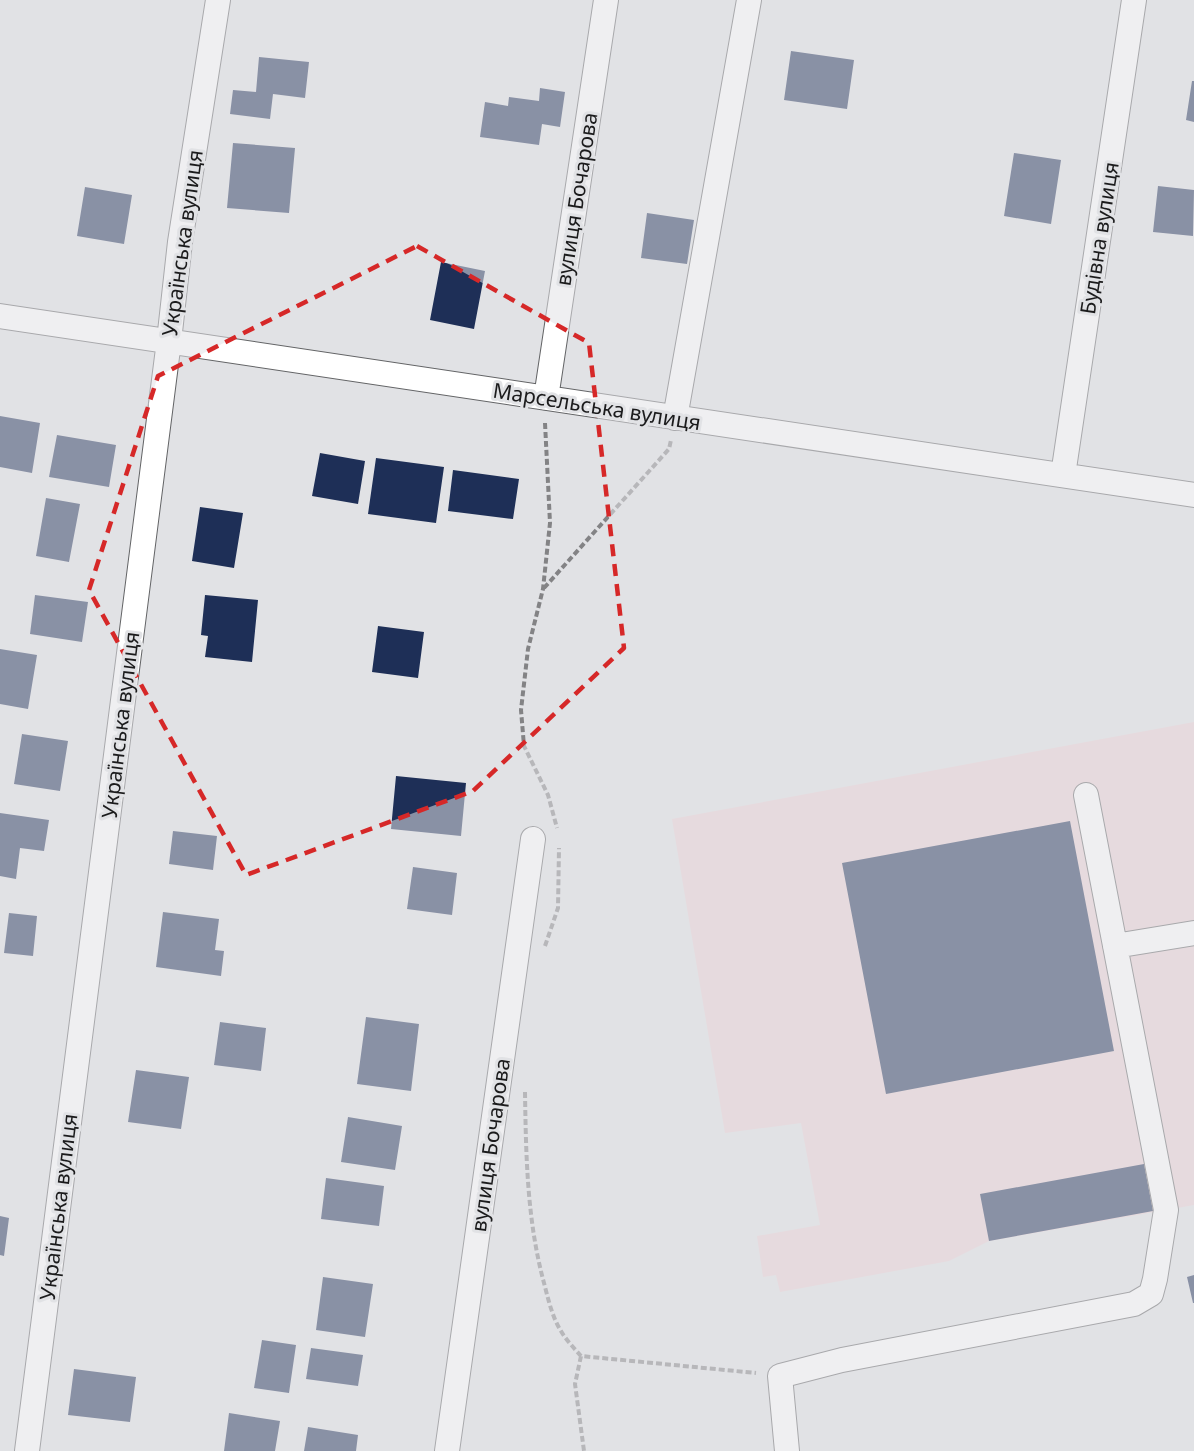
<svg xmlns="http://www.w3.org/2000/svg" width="1194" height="1451" font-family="'Noto Sans',sans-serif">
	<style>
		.industrial { fill: #ebd1d4 }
		.building { fill: #1e2f57 }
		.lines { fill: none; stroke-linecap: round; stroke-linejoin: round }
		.minor-casing { stroke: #636466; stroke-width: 26 }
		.path { stroke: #838385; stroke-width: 4; stroke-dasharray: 6 3; stroke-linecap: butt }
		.minor { stroke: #fff; stroke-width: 24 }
		.marked { fill: none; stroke: #d62828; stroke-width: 4.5; stroke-dasharray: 12 8; stroke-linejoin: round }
		.labels { text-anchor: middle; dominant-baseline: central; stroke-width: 6; stroke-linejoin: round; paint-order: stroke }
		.street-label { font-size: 21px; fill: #1b1b1c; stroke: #e1e2e5 }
	</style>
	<rect width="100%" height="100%" fill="#e1e2e5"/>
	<path class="industrial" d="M1194,722V1205L989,1241L949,1261L780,1292L776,1275L763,1277L757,1236L820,1225L801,1123L725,1133L672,819Z"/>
	<path class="building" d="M791,51L854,60L847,109L784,100Z
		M259,57L309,62L305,98L273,94L270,119L230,114L233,90L256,92Z
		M1192,81H1194V122L1186,120Z
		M540,88L565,92L560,127L542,124L539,145L480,137L485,102L508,106L509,97L539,101Z
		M233,143L295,148L289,213L227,208Z
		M1014,153L1061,160L1051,224L1004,216Z
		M1158,186L1194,190L1193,236L1153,232Z
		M85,187L132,195L124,244L77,236Z
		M647,213L694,220L687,264L641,258Z
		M441,262L485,271L474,329L430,320Z
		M0,416L40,423L32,473L0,467Z
		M57,435L116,445L109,487L49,477Z
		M320,453L365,461L358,504L312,496Z
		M376,458L444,467L436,523L368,514Z
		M453,470L519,479L513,519L448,511Z
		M46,498L80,504L69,562L36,556Z
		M200,507L243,513L234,568L192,561Z
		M35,595L88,602L82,642L30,634Z
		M205,595L258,600L252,662L205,657L208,636L201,635Z
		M378,626L424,632L418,678L372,672Z
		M0,649L37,655L28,709L0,704Z
		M22,734L68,741L60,791L14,784Z
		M396,776L466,783L461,836L391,829Z
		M0,813L49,820L44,851L20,848L16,879L0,876Z
		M1070,821L1114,1051L886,1094L842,863Z
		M173,831L217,836L213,870L169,864Z
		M413,867L457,873L452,915L407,909Z
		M163,912L219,919L215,950L224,951L221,976L156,967Z
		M9,913L37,916L33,956L4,953Z
		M366,1017L419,1024L411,1091L357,1084Z
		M220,1022L266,1028L261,1071L214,1065Z
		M136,1070L189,1077L181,1129L128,1122Z
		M348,1117L402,1126L395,1170L341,1162Z
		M1144,1164L1153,1211L989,1241L980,1194Z
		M326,1178L384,1186L379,1226L321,1219Z
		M0,1216L9,1218L4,1256L0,1255Z
		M1194,1275V1303H1193L1187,1277Z
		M323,1277L373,1284L365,1337L316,1330Z
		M262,1340L296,1345L289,1393L254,1388Z
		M311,1348L363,1355L358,1386L306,1379Z
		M74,1369L136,1377L130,1422L68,1415Z
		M229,1413L280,1421L275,1451H224Z
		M308,1427L358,1435L356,1451H304Z"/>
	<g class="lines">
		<defs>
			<path id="minor" d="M0,316L1194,495
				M546,398L606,0
				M675,418L749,0
				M1063,475L1134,0
				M1115,946L1194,933
				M27,1451L169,341L180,242L218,0
				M447,1451L533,839
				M787,1451L780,1376L842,1360L1134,1304L1151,1294L1155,1279L1166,1210L1086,795"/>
		</defs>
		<use href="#minor" class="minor-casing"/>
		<path class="path" d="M545,423L550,523L543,589L528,649L521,710L524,746L548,795L557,828
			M544,588L669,449L671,440
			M545,946L558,908L559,848
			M525,1092C526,1157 527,1220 544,1283C548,1298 552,1317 561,1331C566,1340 574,1348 581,1356L756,1373
			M581,1356L575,1384L584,1451"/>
		<use href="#minor" class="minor"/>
	</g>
	<path d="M0 0H1194V1451H0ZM417,246L589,343L624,648L473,791L246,875L89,590L158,376Z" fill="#e1e2e5" fill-opacity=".55" fill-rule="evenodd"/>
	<path class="marked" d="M417,246L589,343L624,648L473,791L246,875L89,590L158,376Z"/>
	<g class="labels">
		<g class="street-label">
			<text transform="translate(576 199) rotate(-81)">вулиця Бочарова</text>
			<text transform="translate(1099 238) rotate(-81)">Будівна вулиця</text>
			<text transform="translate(182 243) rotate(-82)">Українська вулиця</text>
			<text transform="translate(597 406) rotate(9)">Марсельська вулиця</text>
			<text transform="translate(120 725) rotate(-83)">Українська вулиця</text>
			<text transform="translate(490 1145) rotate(-82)">вулиця Бочарова</text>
			<text transform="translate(58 1207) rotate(-83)">Українська вулиця</text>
		</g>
	</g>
</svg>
